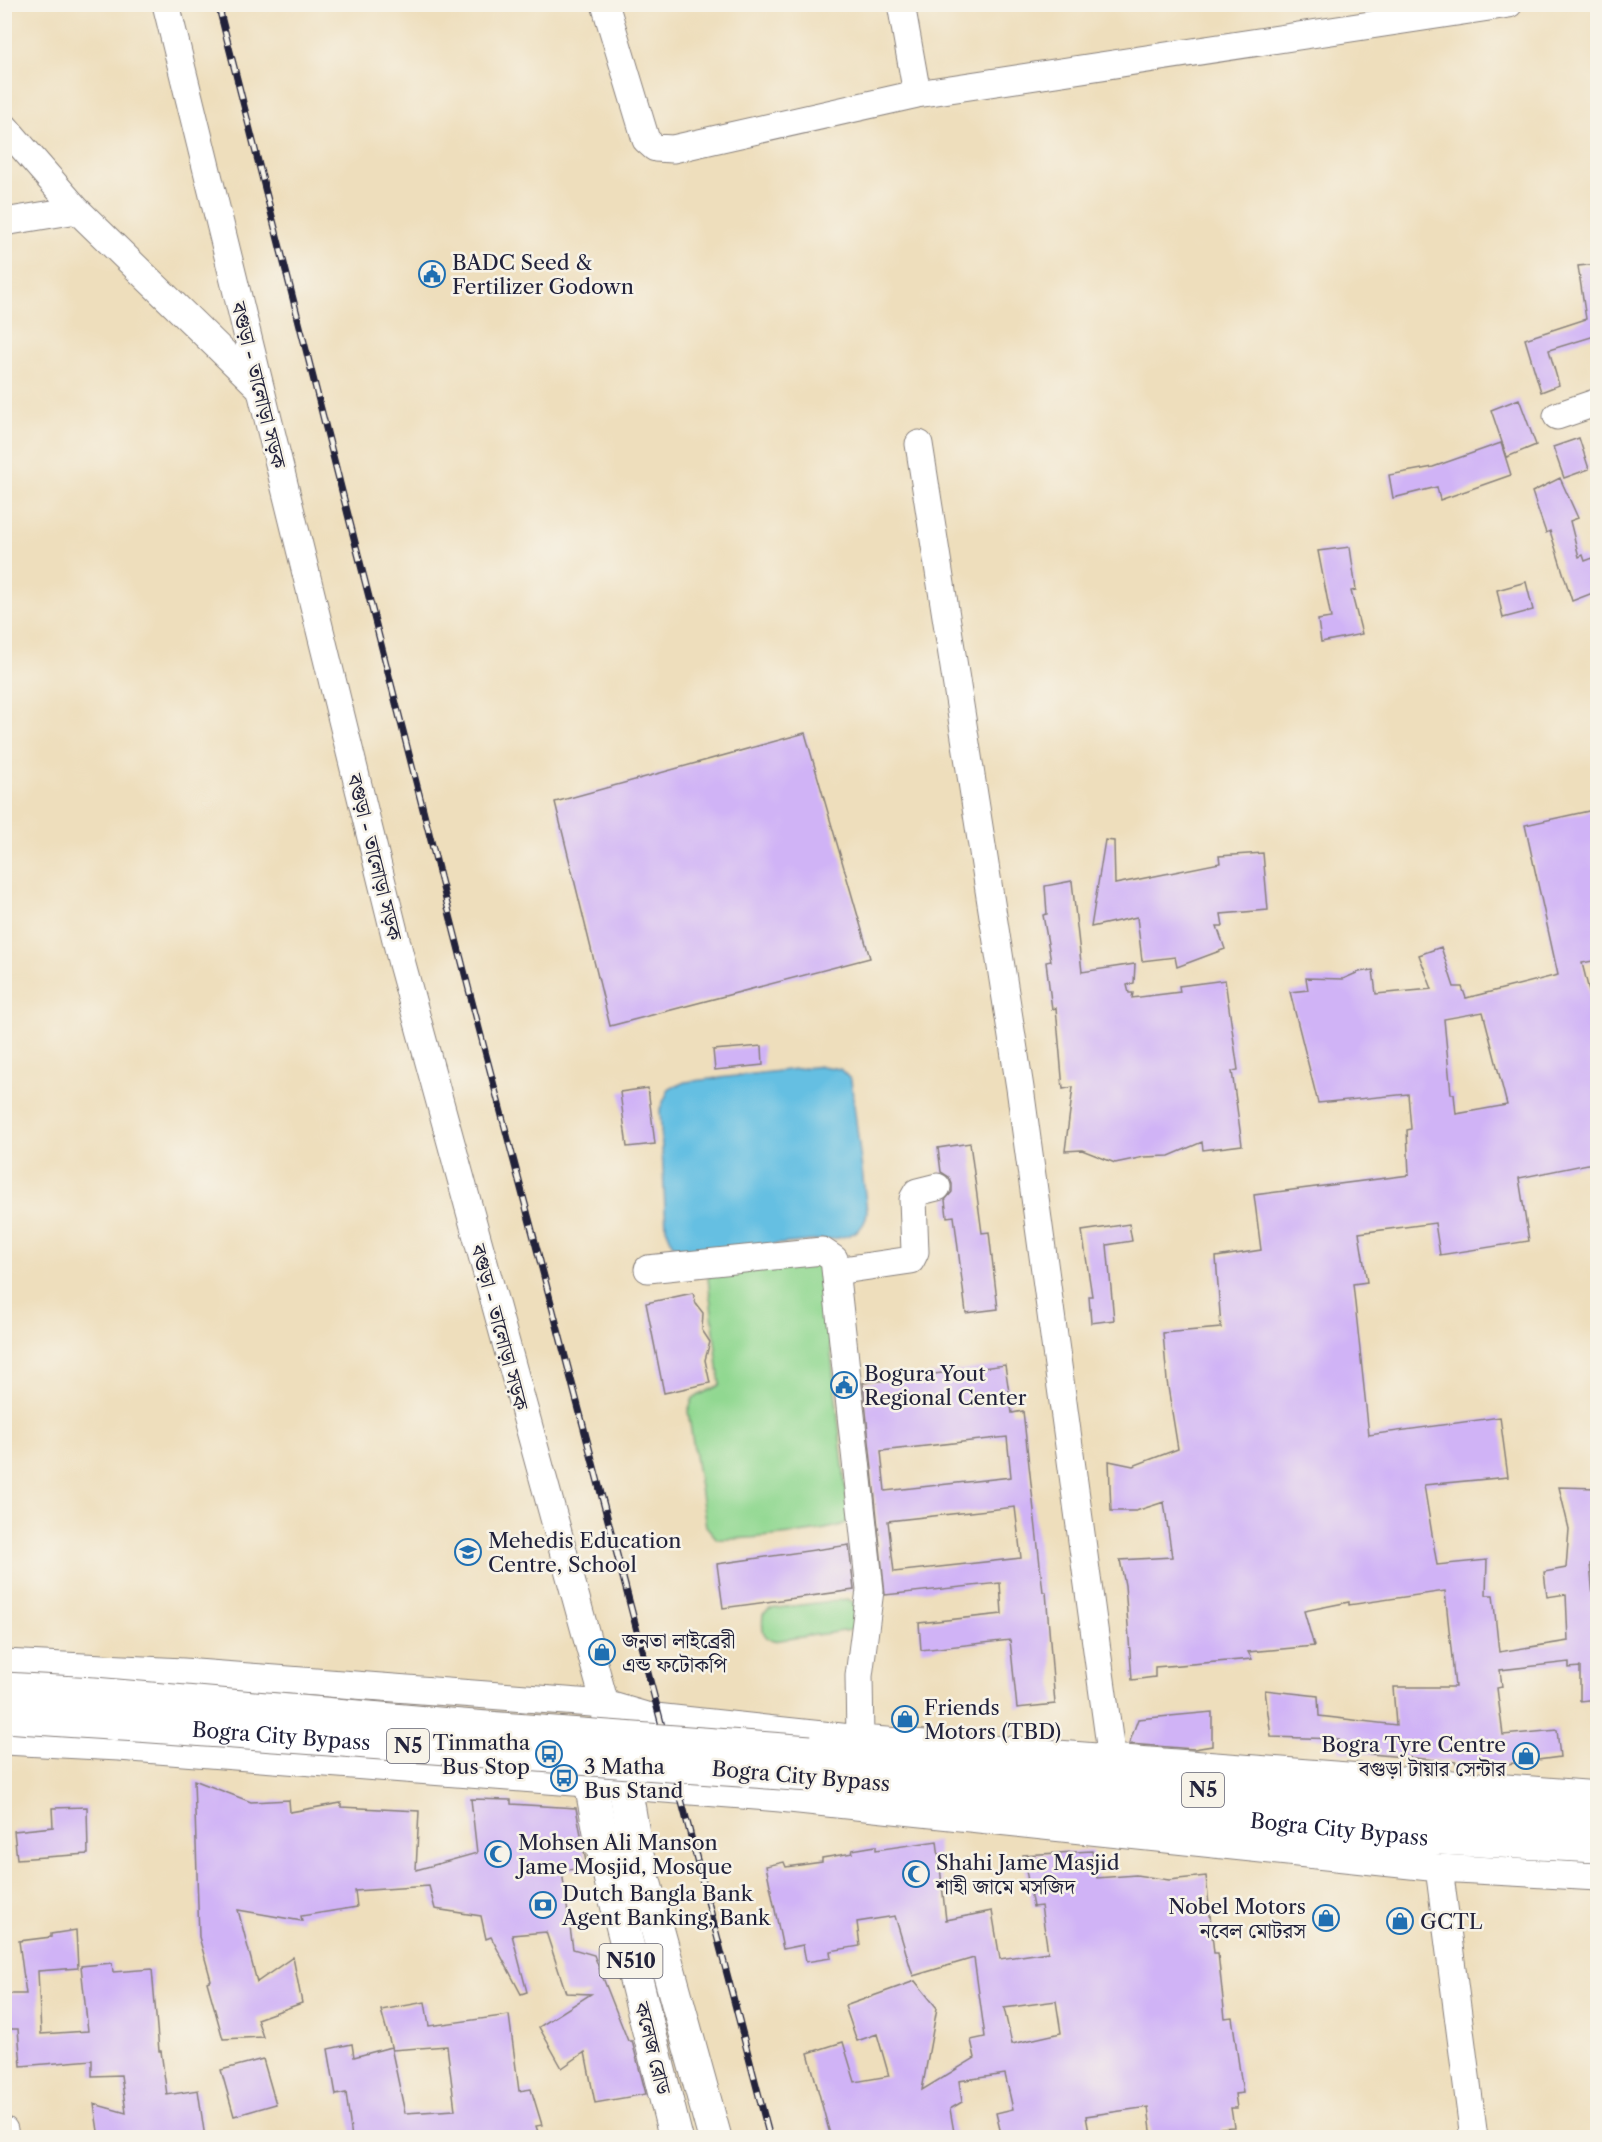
<svg xmlns="http://www.w3.org/2000/svg" width="1602" height="2142" font-family="'Libre Caslon Text','Noto Serif Bengali',serif">
	<style>
		.green { fill: #91d891; stroke: #5a7d66; stroke-width: 1.5 }
		.water { fill: #65bfe2; stroke: #44708e; stroke-width: 1.5 }
		.building { fill: #d0b3f6; fill-rule: evenodd }
		.lines { fill: none; stroke-linecap: round; stroke-linejoin: round }
		.minor-casing { stroke: #88807c; stroke-width: 29 }
		.highway-casing { stroke: #88807c; stroke-width: 35 }
		.minor { stroke: #fff; stroke-width: 27 }
		.highway { stroke: #fff; stroke-width: 33 }
		.rail-casing { stroke: #22223b; stroke-width: 7 }
		.rail { stroke: #f7f3e8; stroke-width: 4.5; stroke-dasharray: 14; stroke-linecap: butt }
		.highway-bridge-casing { stroke: #88807c; stroke-width: 35; stroke-linecap: butt }
		.highway-bridge { stroke: #fff; stroke-width: 33 }
		.labels { text-anchor: middle; dominant-baseline: central; stroke-width: 5; stroke-linejoin: round; paint-order: stroke }
		.shield { fill: #f7f3e8; stroke: #62616f; stroke-width: 1.5 }
		.shield-label { font-size: 20px; font-weight: bold; fill: #22223b }
		.poi-label { font-size: 21px; fill: #22223b; stroke: #f7f3e8; text-anchor: start }
		.street-label { font-size: 21px; fill: #22223b; stroke: #f7f3e8 }
	</style>
	<rect width="100%" height="100%" fill="#f7f3e8"/>
	<filter id="ink" filterUnits="userSpaceOnUse"><feTurbulence type="fractalNoise" baseFrequency=".0167" numOctaves="2"/><feDisplacementMap in="SourceGraphic" scale="12" xChannelSelector="R" yChannelSelector="G"/><feConvolveMatrix kernelMatrix="1 2 1 2 8 2 1 2 1" color-interpolation-filters="sRGB"/></filter>
	<filter id="wash" filterUnits="userSpaceOnUse"><feTurbulence type="fractalNoise" baseFrequency=".008" numOctaves="4" result="noise"/><feDisplacementMap in="SourceGraphic" scale="24" xChannelSelector="R" yChannelSelector="G"/><feGaussianBlur stdDeviation="1.35" result="paint"/><feColorMatrix in="noise" values="0 0 0 0 0 0 0 0 0 0 0 0 0 0 0 0 0 1.4 0 .05"/><feComposite in="paint" operator="in"/></filter>
	<g filter="url(#wash)">
		<rect width="100%" height="100%" fill="#eedebc"/>
		<path class="green" d="M814,1263L822,1268L849,1521C839,1532 736,1540 717,1539L706,1526L688,1411L693,1398L720,1385L708,1278L710,1274Z
			M847,1599L855,1603L854,1629L851,1630L773,1641C761,1637 762,1625 763,1614L770,1609Z"/>
		<path class="water" d="M821,1066L840,1069L851,1080L867,1211C866,1231 851,1236 833,1239L693,1252L673,1245L666,1228L660,1109L669,1089L685,1082Z"/>
		<g id="blocks">
			<path class="building" d="M1598,264V335L1549,350L1559,385L1541,392L1525,339L1586,319L1578,266Z
				M1519,399L1536,445L1507,457L1491,410Z
				M1579,438L1589,469L1564,478L1553,447Z
				M1501,443L1511,475L1440,500L1437,487L1393,498L1389,475L1433,467Z
				M1560,478L1578,518L1570,521L1579,557L1583,555L1585,561L1598,556V591L1572,601L1550,531L1546,533L1532,492Z
				M1350,547L1356,590L1351,591L1362,634L1321,642L1318,620L1331,618L1318,551Z
				M1526,582L1533,610L1503,618L1497,590Z
				M805,733L870,958L610,1026L555,802Z
				M1598,809V960L1582,963L1598,1026V1162L1519,1178L1529,1241L1440,1255L1435,1223L1359,1233L1367,1282L1353,1284L1369,1435L1500,1417L1508,1477L1424,1485L1437,1565L1487,1560L1486,1595H1493L1499,1652L1568,1641L1566,1594L1547,1597L1544,1572L1566,1568L1569,1529L1559,1487L1598,1488V1563L1590,1564L1594,1607H1598V1699L1580,1701V1667L1569,1668V1662L1500,1670L1502,1687L1497,1688L1503,1735L1557,1730L1560,1757L1507,1764L1457,1768L1456,1762L1339,1751V1739L1271,1737L1265,1690L1318,1696L1319,1716L1396,1725L1393,1687H1455L1445,1591L1349,1605V1602L1304,1611L1314,1646L1248,1652L1252,1659L1155,1667V1677L1132,1680L1125,1585L1120,1560L1172,1557L1164,1502L1136,1511H1111L1109,1461L1133,1466L1178,1449L1167,1381L1163,1333L1221,1328L1216,1257L1261,1250L1254,1195L1409,1175L1407,1130L1411,1129L1408,1094L1318,1103L1290,992L1308,990L1306,978L1343,979L1359,972L1373,970L1376,994L1432,989L1419,955L1441,947L1454,987H1462L1466,998L1558,975L1525,825ZM1483,1012L1507,1105L1456,1114L1454,1094H1451L1444,1019Z
				M1105,840L1114,841L1115,884L1220,863L1219,856L1263,853L1268,910L1221,914L1223,926H1217L1225,949L1177,967L1175,957L1142,961L1137,917L1091,927Z
				M1072,881L1082,972L1135,964L1134,983L1127,985L1129,993H1133L1132,998L1180,992L1179,986L1225,980L1238,1070L1232,1071L1242,1145L1203,1150L1202,1142L1169,1156L1144,1157L1115,1163L1082,1150L1065,1151L1073,1087L1063,1089L1056,1008L1052,1009L1046,962L1051,961L1043,915L1047,914L1045,886Z
				M762,1046L763,1065L715,1070L713,1050Z
				M648,1088L655,1144L627,1147L620,1092Z
				M970,1143L982,1233L989,1232L998,1309L966,1313L954,1216L947,1217L945,1200L952,1192V1184L949,1177L941,1172L938,1148Z
				M1129,1224L1132,1241L1107,1245L1114,1320L1091,1323L1089,1296H1092L1082,1231Z
				M693,1293L696,1304L703,1313L702,1330L710,1342L705,1360L710,1383L664,1393L646,1303Z
				M1005,1365L1012,1413L1023,1411L1043,1592H1046L1055,1704L1017,1708L1010,1640L921,1650L919,1623L1002,1614L1000,1583L885,1595L863,1383ZM1007,1437L1011,1477L885,1491L881,1451ZM1015,1507L1021,1558L894,1572L888,1521Z
				M849,1545L854,1590L723,1608L717,1564Z
				M1212,1712V1746L1194,1749L1129,1744L1138,1719Z
				M194,1780L251,1802L289,1800L290,1812L341,1803V1807L419,1811L416,1870L477,1853L471,1799L511,1800V1804L576,1808L587,1867L562,1871L573,1949L594,1955L628,2041H632L646,2094L595,2103L585,2052L562,2068L539,2027L591,1994L566,1993L546,1932L512,1935L527,1992L521,1994L491,1937L486,1939L481,1916L435,1909L429,1886L355,1891L357,1907L301,1916L302,1921L238,1910L257,1982L293,1957L302,2003L257,2019L263,2037L223,2039L207,1982L211,1980L199,1937Z
				M87,1807L88,1854L17,1859L14,1831L53,1827L52,1808Z
				M937,1841L946,1920L992,1911L1000,1959L1048,1952L1041,1906L1033,1907L1023,1855L1092,1851L1097,1878L1136,1875L1169,1880L1206,1876L1214,1953H1218L1225,2018L1232,2017L1243,2093L1235,2094L1237,2108H1231L1234,2127L1221,2128L1222,2138H1152L1148,2107L1086,2116L1090,2138H1002L996,2113L1013,2109L1005,2074L959,2081L962,2102L950,2109L955,2138H831L808,2053L843,2042L855,2082L889,2076L877,2034L857,2041L845,2006L915,1981L937,2008L922,2090L975,2058L971,2040L985,2037L974,1958L913,1976L895,1916L857,1922L860,1946L830,1951L831,1958L806,1962L803,1945L783,1949L766,1866L784,1862L786,1867L822,1862V1858L853,1853L852,1850L876,1846V1850ZM1056,2001L1061,2033L1012,2044L1004,2008Z
				M76,1930L78,1968L38,1971L41,2034L88,2031L81,1966L112,1963L113,1972L152,1969L159,2051H161L167,2095L198,2090L205,2138H99L94,2104L126,2113L121,2075L92,2076V2060L21,2066L18,2029H7L6,1994H26L19,1941L51,1937V1934Z
				M425,2002L429,2026L509,2015L519,2091L531,2089L542,2125L536,2126L540,2138H440L439,2133L352,2138L346,2093L336,2095L328,2049L352,2044L354,2057L391,2047L405,2113L455,2110L447,2046L392,2050L381,2010Z
				M263,2059L276,2104L234,2116L221,2070Z"/>
		</g>
	</g>
	<g filter="url(#ink)">
		<use href="#blocks" fill-opacity="0" stroke="#88807c" stroke-width="1.5"/>
		<g class="lines">
			<defs>
				<path id="minor" d="M166,4L402,964L605,1704L610,1785
					M605,4L646,140L655,148L673,149L917,94L1509,4
					M901,4L917,94
					M4,126L77,210L259,387
					M4,222L77,210
					M1557,416L1598,402
					M919,444L1020,1088L1112,1760
					M648,1269L822,1251L834,1259L870,1590L859,1676L860,1739
					M836,1271L911,1260L915,1252L913,1199L917,1192L937,1187
					M4,1663L183,1672L605,1704L646,1716L860,1739L1598,1795
					M4,1741L119,1747L780,1798L1439,1868L1598,1877
					M1439,1868L1474,2138
					M4,2130L5,2138"/>
				<g id="highway">
					<path d="M810,1752L1146,1786L1598,1817"/>
					<path id="s1" d="M811,1775L1419,1837L1598,1846"/>
					<path d="M591,1784L604,1853L676,2138"/>
					<path d="M625,1786L636,1852L715,2138"/>
				</g>
			</defs>
			<use href="#minor" class="minor-casing"/>
			<use href="#highway" class="highway-casing"/>
			<use href="#minor" class="minor"/>
			<use href="#highway" class="highway"/>
			<defs>
				<path id="rail" d="M218,4L470,994L770,2138"/>
			</defs>
			<use href="#rail" class="rail-casing"/>
			<use href="#rail" class="rail"/>
			<defs>
				<g id="highway-bridge">
					<path d="M4,1689L94,1694L461,1726L810,1752"/>
					<path id="s2" d="M4,1716C274,1733 542,1757 811,1775"/>
				</g>
			</defs>
			<use href="#highway-bridge" class="highway-bridge-casing"/>
			<use href="#highway-bridge" class="highway-bridge"/>
		</g>
	</g>
	<defs>
		<symbol id="civic-ring" viewBox="-11 -11 22 22"><circle r="9.5" fill="#f7f3e8" stroke="#1f6fb2" stroke-width="1.5"/><path d="M-.6-6.5H3V-4.5H.6V-3L4-1V1h2V6H-6V1h2V-1L-.6-3ZM-1.2 2.5V6h2.4V2.5Z" fill="#1f6fb2"/></symbol>
		<symbol id="school-ring" viewBox="-11 -11 22 22"><circle r="9.5" fill="#f7f3e8" stroke="#1f6fb2" stroke-width="1.5"/><path d="M0-5L7-2L0 1L-7-2ZM-4 1L0 2.5L4 1V4Q0 6-4 4Z" fill="#1f6fb2"/></symbol>
		<symbol id="shop-ring" viewBox="-11 -11 22 22"><circle r="9.5" fill="#f7f3e8" stroke="#1f6fb2" stroke-width="1.5"/><path d="M-5-2.5h2.3a2.7 3.5 0 0 1 5.4 0H5L5.5 6h-11ZM-1.5-2.5h3a1.5 2.3 0 0 0-3 0Z" fill="#1f6fb2"/></symbol>
		<symbol id="bus-ring" viewBox="-11 -11 22 22"><circle r="9.5" fill="#f7f3e8" stroke="#1f6fb2" stroke-width="1.5"/><path d="M-5-6H5V4H4V6H2V4H-2V6H-4V4H-5ZM-3.5-4V0h7V-4ZM-3.5 1.2v1.5H-2V1.2ZM2 1.2v1.5H3.5V1.2Z" fill="#1f6fb2"/></symbol>
		<symbol id="mosque-ring" viewBox="-11 -11 22 22"><circle r="9.5" fill="#f7f3e8" stroke="#1f6fb2" stroke-width="1.5"/><path d="M3.5-4.9A6 6 0 1 0 3.5 4.9A5 5 0 1 1 3.5-4.9Z" fill="#1f6fb2"/></symbol>
		<symbol id="bank-ring" viewBox="-11 -11 22 22"><circle r="9.5" fill="#f7f3e8" stroke="#1f6fb2" stroke-width="1.5"/><path d="M-6-4H6V4H-6ZM0-2.3a2.3 2.3 0 1 0 0 4.6a2.3 2.3 0 1 0 0-4.6Z" fill="#1f6fb2"/></symbol>
	</defs>
	<g fill-rule="evenodd">
		<use href="#civic-ring" x="417" y="259" width="30" height="30"/>
		<use href="#civic-ring" x="829" y="1370" width="30" height="30"/>
		<use href="#school-ring" x="453" y="1537" width="30" height="30"/>
		<use href="#shop-ring" x="587" y="1637" width="30" height="30"/>
		<use href="#shop-ring" x="890" y="1704" width="30" height="30"/>
		<use href="#bus-ring" x="534" y="1739" width="30" height="30"/>
		<use href="#shop-ring" x="1511" y="1741" width="30" height="30"/>
		<use href="#bus-ring" x="549" y="1763" width="30" height="30"/>
		<use href="#mosque-ring" x="483" y="1839" width="30" height="30"/>
		<use href="#mosque-ring" x="901" y="1859" width="30" height="30"/>
		<use href="#bank-ring" x="528" y="1890" width="30" height="30"/>
		<use href="#shop-ring" x="1311" y="1903" width="30" height="30"/>
		<use href="#shop-ring" x="1385" y="1906" width="30" height="30"/>
	</g>
	<g class="labels">
		<g class="shield">
			<rect x="387" y="1729" width="42" height="34" rx="4.5"/>
			<rect x="1182" y="1773" width="42" height="34" rx="4.5"/>
			<rect x="599.5" y="1944" width="63" height="34" rx="4.5"/>
		</g>
		<g class="shield-label">
			<text x="408" y="1746">N5</text>
			<text x="1203" y="1790">N5</text>
			<text x="631" y="1961">N510</text>
		</g>
		<g class="poi-label">
			<text x="452" y="262">BADC Seed &amp;<tspan x="452" dy="24">Fertilizer Godown</tspan></text>
			<text x="864" y="1373">Bogura Yout<tspan x="864" dy="24">Regional Center</tspan></text>
			<text x="488" y="1540">Mehedis Education<tspan x="488" dy="24">Centre, School</tspan></text>
			<text x="622" y="1640">জনতা লাইব্রেরী<tspan x="622" dy="24">এন্ড ফটোকপি</tspan></text>
			<text x="924" y="1707">Friends<tspan x="924" dy="24">Motors (TBD)</tspan></text>
			<text x="530" y="1742" text-anchor="end">Tinmatha<tspan x="530" dy="24">Bus Stop</tspan></text>
			<text x="1506" y="1744" text-anchor="end">Bogra Tyre Centre<tspan x="1506" dy="24">বগুড়া টায়ার সেন্টার</tspan></text>
			<text x="584" y="1766">3 Matha<tspan x="584" dy="24">Bus Stand</tspan></text>
			<text x="518" y="1842">Mohsen Ali Manson<tspan x="518" dy="24">Jame Mosjid, Mosque</tspan></text>
			<text x="936" y="1862">Shahi Jame Masjid<tspan x="936" dy="24">শাহী জামে মসজিদ</tspan></text>
			<text x="562" y="1893">Dutch Bangla Bank<tspan x="562" dy="24">Agent Banking, Bank</tspan></text>
			<text x="1306" y="1906" text-anchor="end">Nobel Motors<tspan x="1306" dy="24">নবেল মোটরস</tspan></text>
			<text x="1420" y="1921">GCTL</text>
		</g>
		<g class="street-label">
			<text transform="translate(259 385) rotate(76)">বগুড়া - তালোড়া সড়ক</text>
			<text transform="translate(375 857) rotate(76)">বগুড়া - তালোড়া সড়ক</text>
			<text transform="translate(500 1327) rotate(75)">বগুড়া - তালোড়া সড়ক</text>
			<text stroke="none"><textPath href="#s2" startOffset="278">Bogra City Bypass</textPath></text>
			<text transform="translate(801 1776) rotate(5)">Bogra City Bypass</text>
			<text stroke="none"><textPath href="#s1" startOffset="531">Bogra City Bypass</textPath></text>
			<text transform="translate(653 2048) rotate(76)">কলেজ রোড</text>
		</g>
	</g>
	<rect width="1602" height="2142" fill="none" stroke="#f7f3e8" stroke-width="24"/>
</svg>
